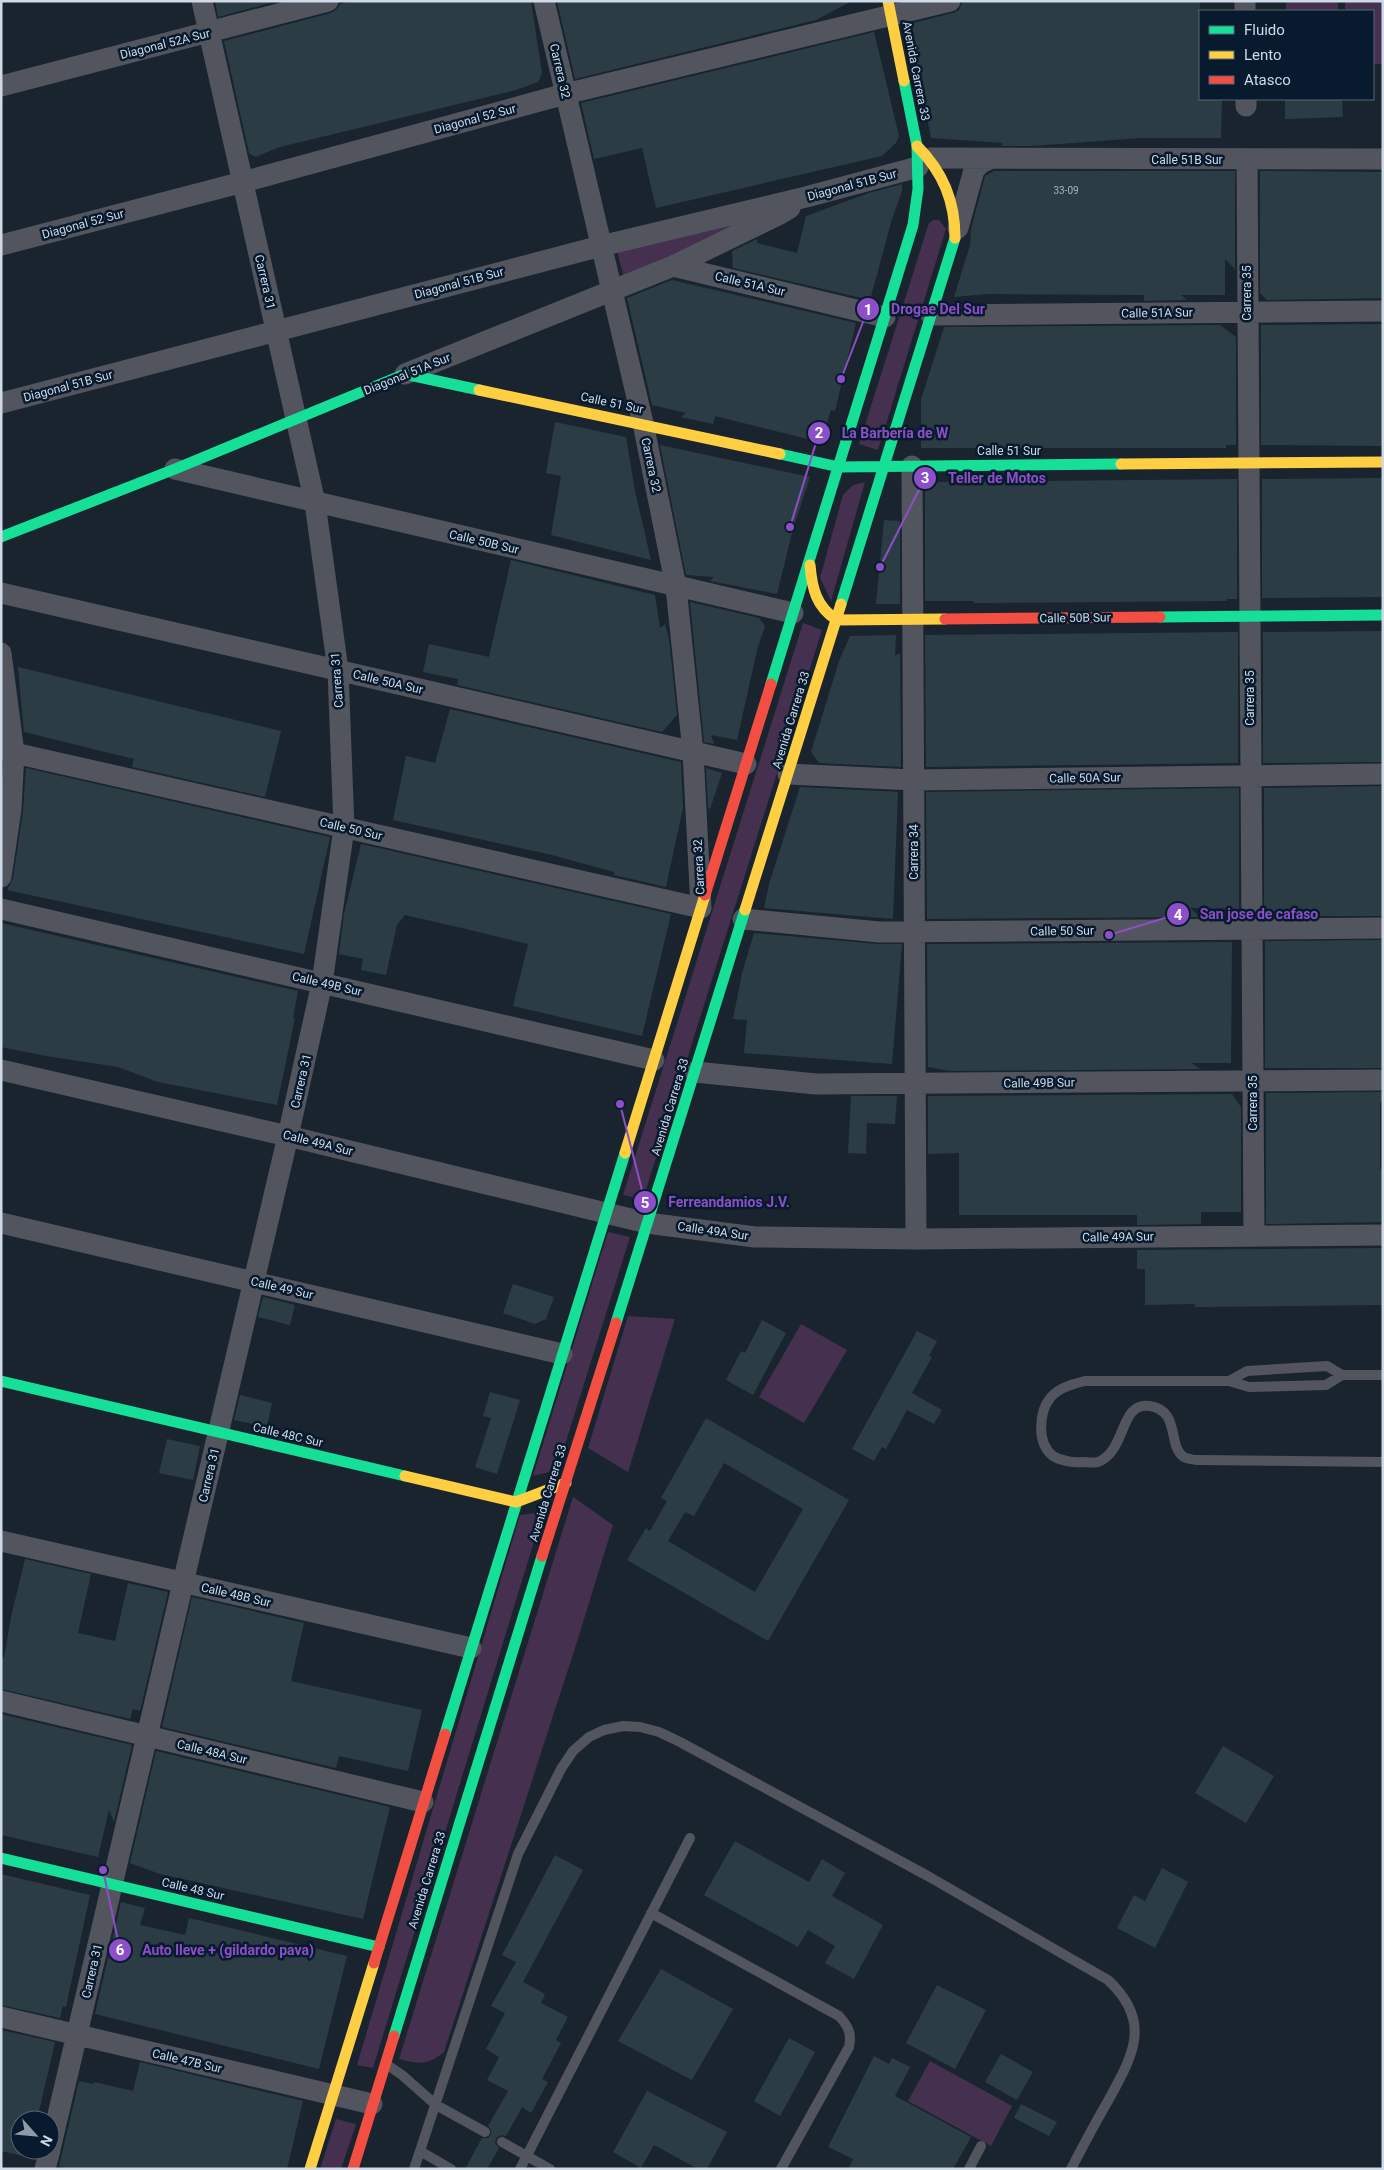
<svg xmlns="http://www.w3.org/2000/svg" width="1384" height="2170" font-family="Roboto,sans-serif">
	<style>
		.green { fill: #453050 }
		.building { fill: #2c3c44; fill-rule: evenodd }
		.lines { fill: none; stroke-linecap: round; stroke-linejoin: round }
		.lane { stroke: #52545e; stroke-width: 10 }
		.street { stroke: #52545e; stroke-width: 21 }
		.fast { stroke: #16e098; stroke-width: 11 }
		.slow { stroke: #ffcf43; stroke-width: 11 }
		.jam { stroke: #f24e42; stroke-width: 11 }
		.labels { text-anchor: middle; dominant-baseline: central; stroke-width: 5; stroke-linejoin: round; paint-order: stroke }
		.number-label { font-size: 10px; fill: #a6b2bf }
		.street-label { font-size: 12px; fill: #cfdae8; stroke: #081a2d }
		.leader { fill: none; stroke: #8c4fc7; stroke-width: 2 }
		.callout-dot { fill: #8c4fc7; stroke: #081a2d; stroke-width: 2 }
		.mark-label { font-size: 15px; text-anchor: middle; font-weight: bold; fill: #fff }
		.callout-label { font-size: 14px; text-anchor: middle; font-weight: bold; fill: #8c4fc7; stroke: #081a2d; stroke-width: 5; stroke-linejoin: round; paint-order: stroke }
	</style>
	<rect width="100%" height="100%" fill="#1a242f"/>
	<path class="green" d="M1286,1H1338V11H1286Z
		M1345,1H1383V64H1373V11H1345Z
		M781,210L624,278L617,251Z
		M933,220H939L946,229L878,450L859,444L929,223Z
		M865,482L831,601L820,578L843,495L853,485Z
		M803,623L822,630L643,1199L623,1195Z
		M608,1232L630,1237L557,1470L533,1476Z
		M628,1316L675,1319L628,1472L588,1448Z
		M801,1324L847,1350L804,1423L759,1397Z
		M573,1497L613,1525L575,1648L444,2052C427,2066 419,2064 399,2059Z
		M543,1512L373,2068L357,2065L520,1515Z
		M930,2061L1012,2106L991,2146L908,2101Z
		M336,2119L356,2124L341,2169H320Z"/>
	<path class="building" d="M215,1H277L218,17Z
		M352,1H531L542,73L538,82L516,90L280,147L255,157L249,153L224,41L331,13L336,10L340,4Z
		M557,1H852L816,20L575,79Z
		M969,1H1200V99H1222L1221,138H1141L1032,146H1001L1003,143L931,138L909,24L953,13L959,10L962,3Z
		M874,32L899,136L896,143L882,156L656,208L642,148L594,159L581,103Z
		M1285,99H1342L1343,117L1285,119Z
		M994,171H1235V269L1225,259V295H1181L1187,300L1144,301V295L988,294L954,297L970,245L971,229L985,176Z
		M1260,171L1383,172V298L1267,300L1260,293Z
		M902,184V191L892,219L870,300L733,268L732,251L757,239V243L797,253L806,216L869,193Z
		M672,280L856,323L835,411L831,410L823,437L816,441L715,416L713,424L681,417L686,413L652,405L627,298Z
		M1383,324V446L1261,445V325Z
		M1220,325L1236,337V445H1226V448H921V400L944,327Z
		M555,422L626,437L635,491L651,560L551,535L561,476L546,473Z
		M660,445L810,477L793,529L777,594L710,581L714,577L686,575Z
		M1383,478V597L1262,598V479Z
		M1237,479V599H1227V601L974,603V601H925V485L927,482Z
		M884,520L900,521V604H876Z
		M511,560L655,595L660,628L665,624L669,639L677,715L662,732L457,685L458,679L423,672L429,644L489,657Z
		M690,602L759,618L765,626L757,650L737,740L711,735L714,744L704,742Z
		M1383,631V762L1263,763V632Z
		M1238,632V763L926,767L925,635Z
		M896,635L895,656L900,653L901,767L819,763L811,752L839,661L850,636Z
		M18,667L281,731L265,797L132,767L134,759L24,732Z
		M450,709L681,762L683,808L666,887L614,875V872L552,855L393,820L406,756L435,763Z
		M26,768L330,837L304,954L7,890L13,879L23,811Z
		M706,768L722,773L710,809L708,808Z
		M1383,786V916H1264V788Z
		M800,787L901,792H898L893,919L764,908L769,884Z
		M1239,788V909L1190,908L1200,917L927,919L926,792Z
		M361,844L671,914L642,1036L513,1006L528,944L466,929L405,915L397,925L386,975L361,970L363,959L339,954L344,914Z
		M1,923L298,991L293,1018H295L277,1105L158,1082L118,1067L46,1056L1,1047Z
		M754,933L878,944H902L892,1064L744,1053L747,1020L733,1019L742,973Z
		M1383,940V1068H1265V941Z
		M1230,942L1232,943L1231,1063H1192L1200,1069L950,1071L928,1067L927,944Z
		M1383,1092V1102H1380V1169H1383V1222L1266,1224V1093Z
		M1232,1094L1241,1107V1212H1201V1224L1137,1225V1215H959V1153L928,1154V1096Z
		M851,1096H897L895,1124L867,1123L866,1154L848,1153Z
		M1383,1248V1305L1195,1307V1304L1145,1305V1269H1137V1250Z
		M513,1284L554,1297L546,1319L535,1324L503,1313Z
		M263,1297L295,1305L290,1325L258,1317Z
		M762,1320L786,1333L753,1395L726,1380L741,1351L745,1353Z
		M917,1331L937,1341L929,1356L932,1357L912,1393L942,1410L934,1424L907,1410L886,1449L882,1447L874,1461L852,1449Z
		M490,1392L520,1400L497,1474L475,1467L491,1418L483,1416Z
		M240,1395L272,1403L267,1427L234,1420Z
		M706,1418L849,1500L768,1641L627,1560L646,1528L650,1531L667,1501L661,1498ZM724,1463L803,1509L755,1592L668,1541L685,1512L694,1516Z
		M167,1439L200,1446L193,1480L159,1473Z
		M25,1559L91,1574L78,1633L115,1641L128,1583L168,1592L140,1711L133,1709L130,1719L1,1689V1657L4,1658L11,1617Z
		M192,1597L304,1623L291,1681L422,1710L408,1771L339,1756L336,1768L162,1727Z
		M1,1714L132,1745L114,1822L109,1810L98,1857L1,1835Z
		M1223,1746L1274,1776L1246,1823L1195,1793Z
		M156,1751L390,1807L363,1919L160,1874L130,1863Z
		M735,1841L809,1882L822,1859L845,1873L832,1896L883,1925L854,1979L825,1963L835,1946L808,1930L798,1947L704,1895Z
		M555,1855L583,1870L523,1982L545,1994L541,2003L568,2017L556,2040L561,2043L542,2079L548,2082L531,2113L522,2107L506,2136L501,2135L496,2138L495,2143L499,2148L487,2169H465L482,2138H488L491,2135V2129L488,2126L508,2091L487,2080L499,2057L486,2049L505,2013L491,2006L516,1962L502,1955Z
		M1162,1868L1188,1882L1155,1948L1117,1928L1134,1895L1145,1901Z
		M1,1874L90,1895L66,2007L63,2006L60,2018L1,2005Z
		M121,1902L145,1908L140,1925L185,1935L189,1918L347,1956L319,2069L95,2014Z
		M661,1969L733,2009L692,2080L618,2041Z
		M937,1985L986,2010L955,2069L906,2043Z
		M1,2030L55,2042L37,2120H20V2150H30L28,2157L1,2151Z
		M789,2038L815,2052L780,2116L754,2101Z
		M1001,2054L1033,2072L1017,2100L985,2082Z
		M874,2056L889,2064L892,2058L910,2067L895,2096L971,2137L953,2169H848L853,2159L828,2147Z
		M140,2062L303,2101L287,2169H70L59,2166L79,2081L94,2084V2082L133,2091Z
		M647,2091L727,2132L707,2169H698L654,2145L641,2168L613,2152Z
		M1021,2104L1057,2122L1049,2136L1014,2118Z"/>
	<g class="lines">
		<path class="lane" d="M1383,1375H1342L1326,1385L1249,1387L1229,1381H1085C1074,1384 1060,1387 1051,1397C1039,1411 1036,1443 1053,1456C1061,1461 1074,1463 1082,1462C1087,1462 1094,1463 1098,1462C1127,1451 1119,1401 1150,1406C1182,1411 1166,1449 1186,1458C1190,1459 1194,1460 1197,1460L1383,1462
			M1229,1381L1247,1371L1327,1366L1342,1375
			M651,1913L839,2016C848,2026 852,2033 849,2047L781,2169
			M386,2064L402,2075L436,2105L485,2132
			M502,2142L550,2169
			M420,2151L451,2169
			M414,2169L518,1854L561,1769L573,1751L589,1737L604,1730L623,1726L640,1727L659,1732L680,1742L926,1875L1108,1980C1153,2022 1133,2055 1108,2101C1095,2123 1083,2146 1071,2169
			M520,2169L690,1838
			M969,2169L981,2146"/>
		<path class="street" d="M1245,1V11
			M1,86L328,1
			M1246,99V106
			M930,158L1383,159
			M1247,160L1254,1236
			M958,228L974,170L981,163L992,158
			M1,245L243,182L565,94L950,1
			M673,266L885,317
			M931,315L1383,311
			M405,374L673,266L780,214L790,208
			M1,403L601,246L806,197L918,167
			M912,466L916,1239
			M175,469L793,613
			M1,593L746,764
			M1,653L14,753L11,809L1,877
			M1,750L701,908L693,752L676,587L643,423L544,1
			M788,774L913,780L1383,774
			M1,909L654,1060
			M743,919L879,932L1383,928
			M1,1070L288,1136L647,1223L755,1237L916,1239L1383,1235
			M695,1072L816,1084L1383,1080
			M1,1223L562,1354
			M1,1541L471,1648
			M1,1701L423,1802
			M1,2017L372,2104
			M50,2149L288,1136L322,983L344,828L338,670L315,503L202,1
			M45,2169L50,2150"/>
		<path class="fast" d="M780,454L839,467L1121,464
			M1,537L175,469L405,374L479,390
			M841,604L955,238
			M1160,617L1383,615
			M771,684L913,225L918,189L917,146L904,81
			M616,1323L745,910
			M1,1381L405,1476
			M445,1734L625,1153
			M1,1858L379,1947
			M394,2036L542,1556"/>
		<path class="slow" d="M888,1L904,81
			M917,146C943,172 955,201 955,238
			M479,390L780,454
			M1121,464L1383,462
			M810,565C812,588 816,607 837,620L945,619
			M745,910L841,604
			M625,1153L705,895
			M405,1476L516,1502L566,1483
			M310,2169L374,1963"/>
		<path class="jam" d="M945,619L1160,617
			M705,895L771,684
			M542,1556L616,1323
			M374,1963L445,1734
			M353,2169L394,2036"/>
	</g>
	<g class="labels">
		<g class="number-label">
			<text x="1066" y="190">33-09</text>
		</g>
		<g class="street-label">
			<text transform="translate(165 44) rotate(-14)">Diagonal 52A Sur</text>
			<text transform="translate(560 71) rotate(77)">Carrera 32</text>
			<text transform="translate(916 71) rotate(79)">Avenida Carrera 33</text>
			<text transform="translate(475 119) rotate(-15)">Diagonal 52 Sur</text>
			<text x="1187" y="160">Calle 51B Sur</text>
			<text transform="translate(852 185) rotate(-15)">Diagonal 51B Sur</text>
			<text transform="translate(83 224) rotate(-15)">Diagonal 52 Sur</text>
			<text transform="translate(265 282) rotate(77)">Carrera 31</text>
			<text transform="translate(459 283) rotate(-15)">Diagonal 51B Sur</text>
			<text transform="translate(750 284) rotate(13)">Calle 51A Sur</text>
			<text transform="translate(1247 293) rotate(-90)">Carrera 35</text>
			<text transform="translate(1157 313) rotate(-1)">Calle 51A Sur</text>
			<text transform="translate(407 374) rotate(-22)">Diagonal 51A Sur</text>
			<text transform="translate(68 386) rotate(-15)">Diagonal 51B Sur</text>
			<text transform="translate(612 403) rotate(12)">Calle 51 Sur</text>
			<text x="1009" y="451">Calle 51 Sur</text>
			<text transform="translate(651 465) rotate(78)">Carrera 32</text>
			<text transform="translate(484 542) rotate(13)">Calle 50B Sur</text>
			<text transform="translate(1075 618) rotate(-1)">Calle 50B Sur</text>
			<text transform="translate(337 680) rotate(-94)">Carrera 31</text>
			<text transform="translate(388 682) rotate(13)">Calle 50A Sur</text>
			<text transform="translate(1250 698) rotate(-90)">Carrera 35</text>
			<text transform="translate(791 720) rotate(-73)">Avenida Carrera 33</text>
			<text transform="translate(1085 778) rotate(-1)">Calle 50A Sur</text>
			<text transform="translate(351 829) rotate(13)">Calle 50 Sur</text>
			<text transform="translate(914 852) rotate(-90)">Carrera 34</text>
			<text transform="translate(699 867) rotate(-93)">Carrera 32</text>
			<text transform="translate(1062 931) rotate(-1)">Calle 50 Sur</text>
			<text transform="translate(327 984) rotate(13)">Calle 49B Sur</text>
			<text transform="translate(301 1081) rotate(-77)">Carrera 31</text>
			<text transform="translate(1039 1083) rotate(-1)">Calle 49B Sur</text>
			<text transform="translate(1253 1103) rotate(-90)">Carrera 35</text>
			<text transform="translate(670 1107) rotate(-73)">Avenida Carrera 33</text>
			<text transform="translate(318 1143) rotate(14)">Calle 49A Sur</text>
			<text transform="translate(713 1231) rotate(8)">Calle 49A Sur</text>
			<text transform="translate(1118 1237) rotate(-1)">Calle 49A Sur</text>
			<text transform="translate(282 1288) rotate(13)">Calle 49 Sur</text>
			<text transform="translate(288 1435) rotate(13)">Calle 48C Sur</text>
			<text transform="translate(209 1475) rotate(-77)">Carrera 31</text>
			<text transform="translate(548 1493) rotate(-73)">Avenida Carrera 33</text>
			<text transform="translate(236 1595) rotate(13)">Calle 48B Sur</text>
			<text transform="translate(212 1752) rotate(13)">Calle 48A Sur</text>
			<text transform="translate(427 1880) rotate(-73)">Avenida Carrera 33</text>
			<text transform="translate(193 1889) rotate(13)">Calle 48 Sur</text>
			<text transform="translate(92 1971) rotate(-77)">Carrera 31</text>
			<text transform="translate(187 2061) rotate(13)">Calle 47B Sur</text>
		</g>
	</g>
	<path class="leader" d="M841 379L868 309M790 527L819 433M880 567L925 478M1109 935L1178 914M620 1104L645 1202M103 1870L120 1950"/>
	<g class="callout-dot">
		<circle cx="841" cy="379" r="5"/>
		<circle cx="790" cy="527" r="5"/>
		<circle cx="880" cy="567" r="5"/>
		<circle cx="1109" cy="935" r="5"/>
		<circle cx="620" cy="1104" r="5"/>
		<circle cx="103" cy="1870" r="5"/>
		<circle cx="868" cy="309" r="12"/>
		<circle cx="819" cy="433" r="12"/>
		<circle cx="925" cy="478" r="12"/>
		<circle cx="1178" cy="914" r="12"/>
		<circle cx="645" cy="1202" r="12"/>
		<circle cx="120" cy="1950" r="12"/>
	</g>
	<g class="mark-label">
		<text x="868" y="315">1</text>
		<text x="819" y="438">2</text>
		<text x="925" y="483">3</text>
		<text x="1178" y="920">4</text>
		<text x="645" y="1208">5</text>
		<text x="120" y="1955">6</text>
	</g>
	<g class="callout-label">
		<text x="938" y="314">Drogae Del Sur</text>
		<text x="895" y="438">La Barbería de W</text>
		<text x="997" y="483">Teller de Motos</text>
		<text x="1259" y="919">San jose de cafaso</text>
		<text x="729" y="1207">Ferreandamios J.V.</text>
		<text x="228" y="1955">Auto lleve + (gildardo pava)</text>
	</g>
	<rect width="1384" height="2170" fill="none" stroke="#cfdae8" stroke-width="5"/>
	<rect x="1199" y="10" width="175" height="90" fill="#081a2d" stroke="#586778"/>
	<rect x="1209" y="26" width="25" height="8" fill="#16e098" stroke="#586778"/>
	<text x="1244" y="35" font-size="15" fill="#cfdae8">Fluido</text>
	<rect x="1209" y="51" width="25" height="8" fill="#ffcf43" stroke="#586778"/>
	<text x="1244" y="60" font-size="15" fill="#cfdae8">Lento</text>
	<rect x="1209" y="76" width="25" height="8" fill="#f24e42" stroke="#586778"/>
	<text x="1244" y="85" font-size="15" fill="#cfdae8">Atasco</text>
	<g transform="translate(35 2135) rotate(117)"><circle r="24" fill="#081a2d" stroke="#586778"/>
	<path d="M0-4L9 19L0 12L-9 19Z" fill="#909aa7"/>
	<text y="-8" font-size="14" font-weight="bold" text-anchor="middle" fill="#cfdae8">N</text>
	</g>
</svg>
